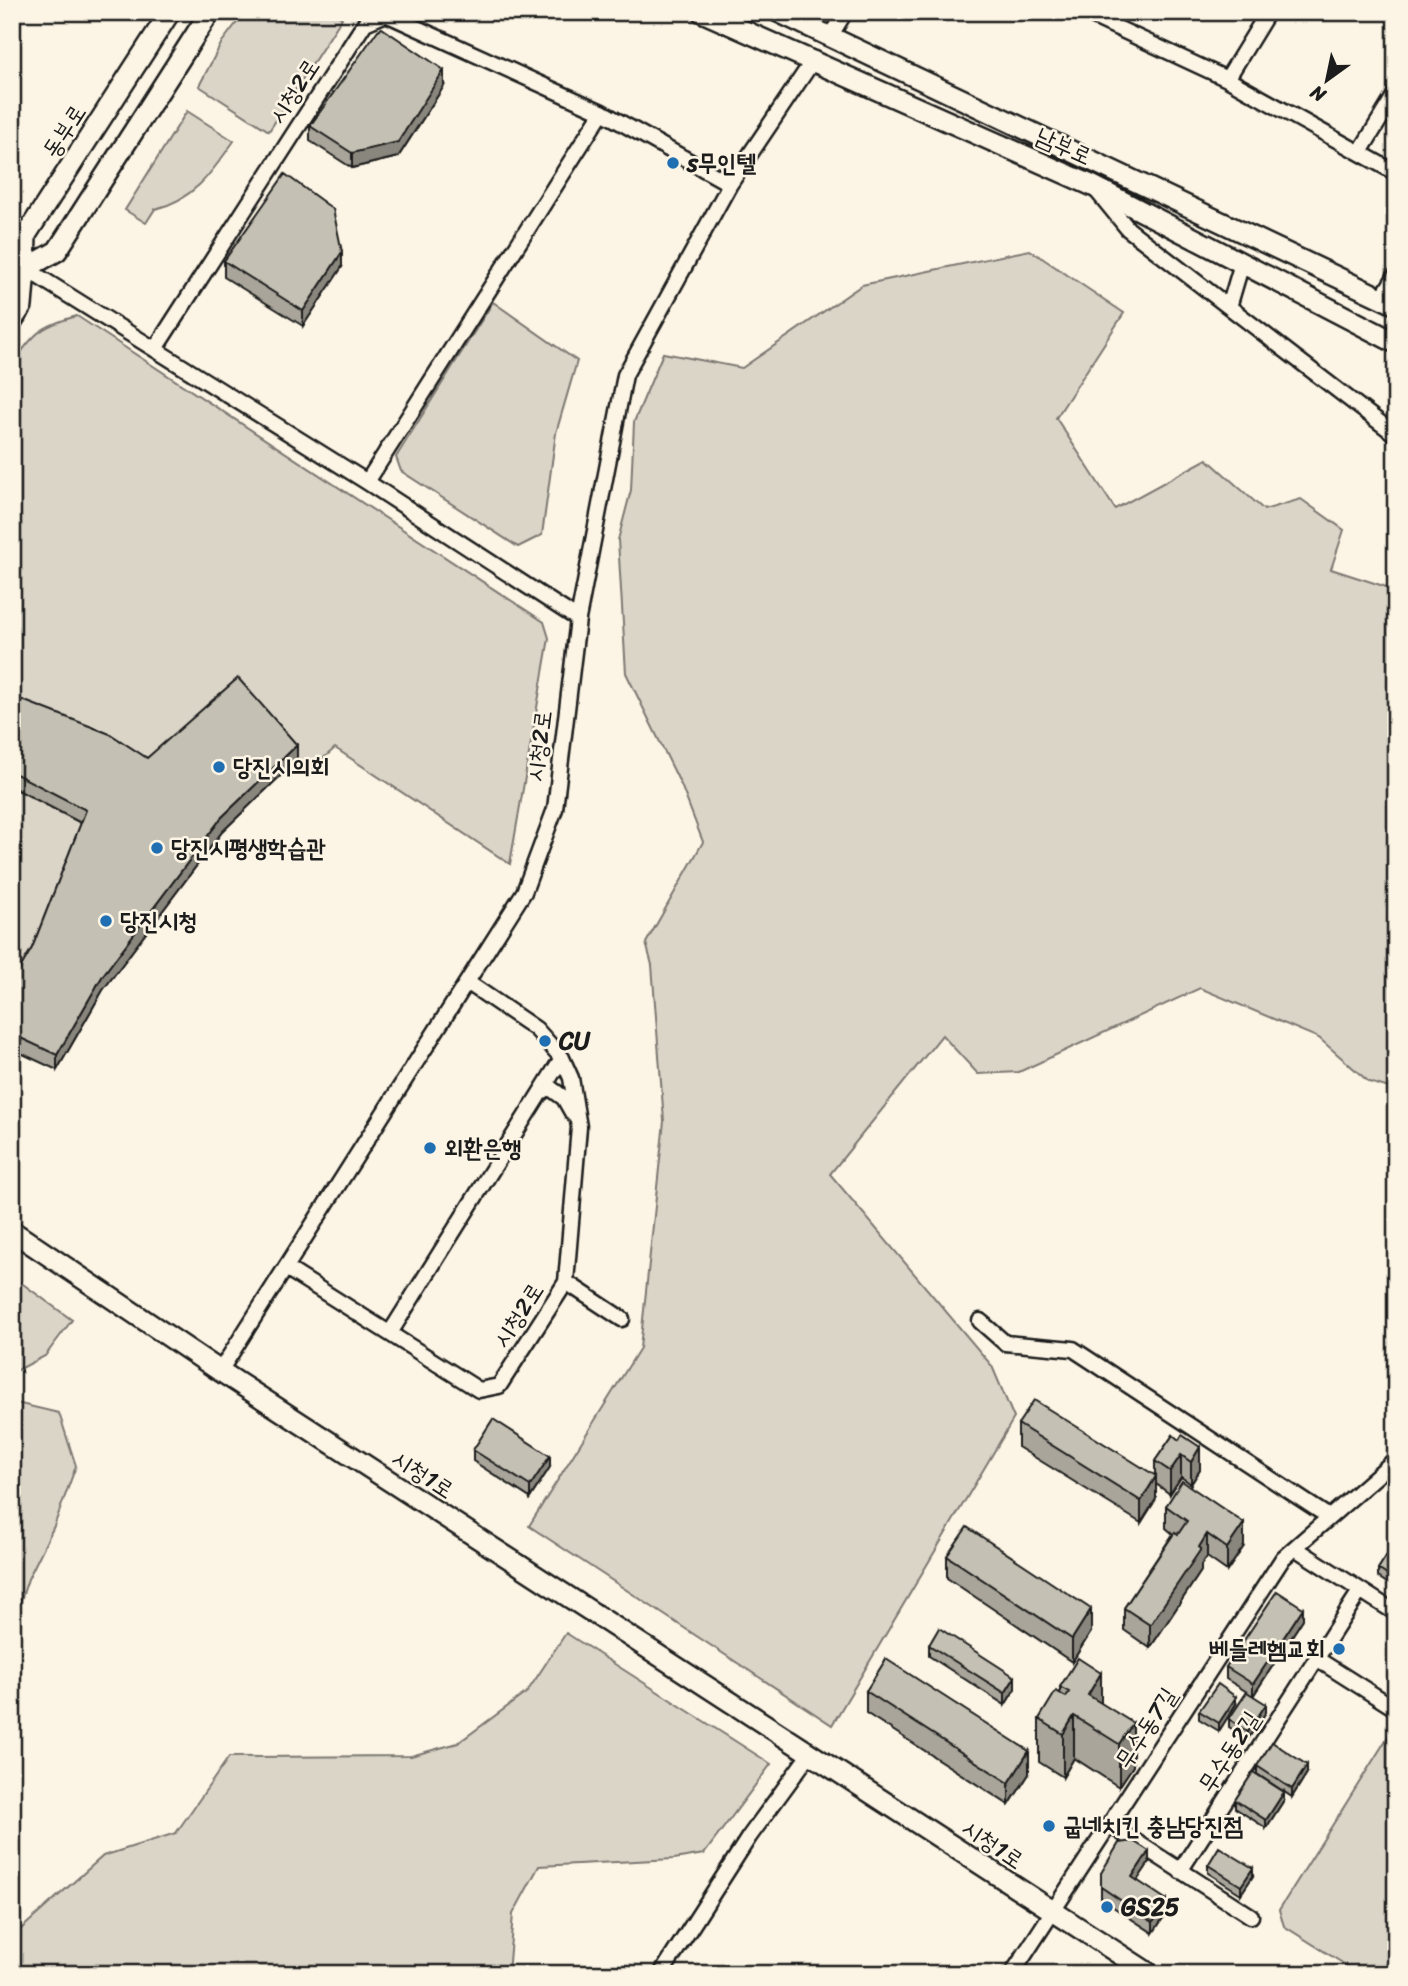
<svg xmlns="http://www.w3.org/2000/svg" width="1408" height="1986" font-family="Sriracha,'Poor Story',sans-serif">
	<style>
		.green { fill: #dbd5c8; stroke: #7c7872; stroke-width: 2 }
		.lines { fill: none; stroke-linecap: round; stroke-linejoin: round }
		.street-casing { stroke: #1c1c1c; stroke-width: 19 }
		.secondary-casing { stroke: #1c1c1c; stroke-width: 24 }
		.street { stroke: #fcf5e5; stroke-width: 14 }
		.secondary { stroke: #fcf5e5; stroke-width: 19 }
		.wall { fill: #a9a59a; stroke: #1c1c1c; stroke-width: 2 }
		.shaded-wall { fill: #89867d; stroke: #1c1c1c; stroke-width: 2 }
		.building { fill: #c4c0b3; stroke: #1c1c1c; stroke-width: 2 }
		.poi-dot { fill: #1f6fb2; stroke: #fcf5e5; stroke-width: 2.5 }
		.labels { text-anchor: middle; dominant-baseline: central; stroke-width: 5; stroke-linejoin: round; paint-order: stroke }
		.street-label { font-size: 24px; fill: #1c1c1c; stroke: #fcf5e5 }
		.poi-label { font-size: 24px; font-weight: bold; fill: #1c1c1c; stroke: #fcf5e5; text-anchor: start }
	</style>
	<rect width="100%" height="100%" fill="#fcf5e5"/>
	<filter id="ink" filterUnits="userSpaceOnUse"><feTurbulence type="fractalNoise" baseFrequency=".0143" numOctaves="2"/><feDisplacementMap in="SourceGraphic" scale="14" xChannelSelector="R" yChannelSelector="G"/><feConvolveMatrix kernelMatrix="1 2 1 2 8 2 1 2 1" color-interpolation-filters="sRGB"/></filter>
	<g filter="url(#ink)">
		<path class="green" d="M245,12H333L342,18L269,131L199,86L222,42Z
			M187,111L234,141C212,172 194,200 155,209L146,223L125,210Z
			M1030,250L1124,313L1056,418L1115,509L1207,459L1264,510L1301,499L1344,530L1331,569L1396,590V1090L1369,1082L1319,1038L1200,988L1019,1072L978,1074L942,1035L830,1174L992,1366L1014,1418L832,1725L529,1526L640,1348L664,1121L652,965L646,943L703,842L681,785L626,673L618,540L631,490L634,422L663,353L742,368L862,285Z
			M493,302L577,361L556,433L542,535L518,547L401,471L396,457Z
			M77,316L544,622L549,638L510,864L335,748L308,772L238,694L144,770L12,711V365C33,334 40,326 77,316Z
			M12,787L86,826L12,998Z
			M12,1276L72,1320L45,1356L12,1373Z
			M12,1402L59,1413L76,1466L54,1526L28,1579L12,1627Z
			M566,1633L771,1764L704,1854L674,1859L539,1866L513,1914L508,1974H12V1937L103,1856L176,1833L229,1757L411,1756L458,1743L527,1692Z
			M1396,1731V1974H1360L1284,1926L1279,1910L1391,1732Z"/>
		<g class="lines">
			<defs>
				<path id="street" d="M1083,12L1227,79L1396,173
					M12,14L14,12
					M831,35L845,12
					M1227,79L1268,12
					M1360,152L1396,93
					M1097,191L1128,229L1229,307
					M12,260L367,482L578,619
					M1242,263L1229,307L1396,435
					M1382,298L1396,275
					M155,349L365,23L386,14L602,112L730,184
					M367,482L602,112
					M541,1093L549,1087L564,1098L573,1114
					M286,1268L479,1390L499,1386L566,1282L579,1127L571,1078L562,1058L536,1029L467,982
					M566,1282L622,1319
					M980,1321L1005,1343L1073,1349L1329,1517
					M390,1333L562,1058
					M220,1371L524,892L555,809L578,619L625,375L730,184L814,59
					M1295,1548L1396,1613
					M1317,1659L1396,1709
					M1110,1825L1251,1916
					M1180,1871L1360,1591
					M661,1974L749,1837L811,1752
					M1012,1974L1283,1558L1396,1459"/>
				<path id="secondary" d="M702,12L1093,186L1396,343
					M778,12L1396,305
					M18,273L25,269L26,235L170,12
					M12,321L22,306L25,269L57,251L210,12
					M12,1231L220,1371L1150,1974"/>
			</defs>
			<use href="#street" class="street-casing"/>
			<use href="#secondary" class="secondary-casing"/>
			<use href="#street" class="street"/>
			<use href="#secondary" class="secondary"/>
		</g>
		<path class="wall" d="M444,86L398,157L352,168L310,141V126Z
			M224,261L342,267L303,326L224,277Z
			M12,696L147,758L297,760L222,832L103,990L57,1070L12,1049V982L32,948L81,823L12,787Z
			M1018,1424L1155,1476V1461L1173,1435L1200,1470L1191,1484L1181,1477L1170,1494L1156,1484V1499L1141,1523L1018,1447Z
			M473,1450L550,1467L530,1498L473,1461Z
			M1166,1506L1244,1546L1227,1571L1207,1557L1201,1565V1571L1150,1648L1124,1630V1608L1173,1534L1166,1528Z
			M1396,1542V1589L1378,1577V1569Z
			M947,1556L1091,1632L1072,1662L947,1578Z
			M1303,1619L1253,1696L1266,1712L1248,1739L1229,1727V1719L1247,1692L1226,1679V1667Z
			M929,1645L1015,1689L1005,1705L929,1656Z
			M1060,1687L1101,1703L1133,1766L1119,1787L1074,1758L1063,1777L1039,1762V1719L1060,1694Z
			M866,1691L1029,1774L1009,1805L866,1713Z
			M1236,1704L1219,1731L1199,1719V1711Z
			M1257,1766L1307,1773L1292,1797L1257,1774Z
			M1235,1800H1284L1266,1828L1235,1808Z
			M1149,1863L1137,1880L1167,1912L1153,1933L1101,1899V1873Z
			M1208,1865L1253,1876L1241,1894L1208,1873Z"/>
		<path class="shaded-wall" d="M444,70V86L398,157L352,168V153Z
			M342,252V267L303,326V311Z
			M297,745V760L222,832L103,990L57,1070V1055L103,975L222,817Z
			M1200,1447V1470L1191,1484V1462Z
			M1181,1455V1477L1170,1494V1471Z
			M550,1456V1467L530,1498V1486Z
			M1156,1476V1499L1141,1523V1501Z
			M1244,1523V1546L1227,1571V1548Z
			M1207,1534V1557L1201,1565V1571L1150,1648V1625Z
			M1303,1608V1619L1253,1696V1684Z
			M1091,1609V1632L1072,1662V1639Z
			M1101,1673V1716L1088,1695Z
			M1015,1677V1689L1005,1705V1693Z
			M1236,1697V1704L1219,1731V1723Z
			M1266,1704V1712L1248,1739V1732Z
			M1074,1716V1758L1063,1777V1734Z
			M1133,1723V1766L1119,1787V1744Z
			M1029,1751V1774L1009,1805V1783Z
			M1307,1765V1773L1292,1797V1789Z
			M1284,1792V1800L1266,1828V1820Z
			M1149,1851V1863L1132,1888V1877Z
			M1253,1868V1876L1241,1894V1886Z
			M1167,1900V1912L1153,1933V1922Z"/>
		<path class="building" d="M382,28L444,70L398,142L352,153L310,126L378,30Z
			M285,174L333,209L342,252L303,311L224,261Z
			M238,678L297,745L222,817L103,975L57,1055L12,1034V982L32,948L86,810L12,772V696L110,734L147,758Z
			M1034,1400L1156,1476L1141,1501L1018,1424Z
			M493,1419L550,1456L530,1486L473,1450Z
			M1173,1435L1179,1440L1182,1435L1200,1447L1191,1462L1181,1455L1170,1471L1155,1461Z
			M1182,1481L1244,1523L1227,1548L1207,1534L1199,1547L1201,1549L1150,1625L1124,1608L1175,1532L1178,1534L1187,1521L1166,1506Z
			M967,1527L1091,1609L1072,1639L947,1556Z
			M1395,1542H1396V1581L1378,1569Z
			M1277,1591L1303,1608L1253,1684L1226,1667Z
			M939,1628L1015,1677L1005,1693L929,1645Z
			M1078,1658L1101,1673L1088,1695L1133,1723L1119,1744L1074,1716L1063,1734L1039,1719L1056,1691L1066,1697L1069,1692L1060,1687Z
			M886,1659L1029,1751L1009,1783L866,1691Z
			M1218,1684L1236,1697L1219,1723L1199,1711Z
			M1247,1692L1266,1704L1248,1732L1229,1719Z
			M1272,1742L1307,1765L1292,1789L1257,1766Z
			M1253,1772L1284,1792L1266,1820L1235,1800Z
			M1133,1841L1149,1851L1132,1877L1167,1900L1153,1922L1101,1887V1873L1119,1843Z
			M1219,1847L1253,1868L1241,1886L1208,1865Z"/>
	</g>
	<g class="poi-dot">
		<circle cx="673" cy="163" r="7"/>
		<circle cx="219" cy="767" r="7"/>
		<circle cx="157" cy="848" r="7"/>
		<circle cx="106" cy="921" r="7"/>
		<circle cx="545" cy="1041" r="7"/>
		<circle cx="430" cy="1148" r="7"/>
		<circle cx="1339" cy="1649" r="7"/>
		<circle cx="1049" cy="1826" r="7"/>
		<circle cx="1107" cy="1907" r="7"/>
	</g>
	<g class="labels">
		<g class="street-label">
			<text transform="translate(294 91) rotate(-57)">시청2로</text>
			<text transform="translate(64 131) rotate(-57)">동부로</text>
			<text transform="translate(1064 146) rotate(24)">남부로</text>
			<text transform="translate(539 746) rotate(-83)">시청2로</text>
			<text transform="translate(518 1315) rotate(-57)">시청2로</text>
			<text transform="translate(423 1474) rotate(33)">시청1로</text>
			<text transform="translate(1146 1728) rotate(-57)">무수동7길</text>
			<text transform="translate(1229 1752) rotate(-57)">무수동2길</text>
			<text transform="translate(993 1844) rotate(34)">시청1로</text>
		</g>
		<g class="poi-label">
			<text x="687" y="163">s무인텔</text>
			<text x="233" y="767">당진시의회</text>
			<text x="171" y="848">당진시평생학습관</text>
			<text x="120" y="921">당진시청</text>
			<text x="559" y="1041">CU</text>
			<text x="444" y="1148">외환은행</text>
			<text x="1325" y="1649" text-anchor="end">베들레헴교회</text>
			<text x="1063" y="1826">굽네치킨 충남당진점</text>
			<text x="1121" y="1907">GS25</text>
		</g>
	</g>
	<rect width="1408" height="1986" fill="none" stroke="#fcf5e5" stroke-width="42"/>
	<rect x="21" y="21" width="1366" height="1944" fill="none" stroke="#1c1c1c" stroke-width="2.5" filter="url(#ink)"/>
	<g transform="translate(1327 80) rotate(213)" stroke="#fcf5e5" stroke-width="5" paint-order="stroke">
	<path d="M0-5L12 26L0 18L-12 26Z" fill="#1c1c1c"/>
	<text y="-10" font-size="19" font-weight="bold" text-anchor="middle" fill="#1c1c1c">N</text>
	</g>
</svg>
